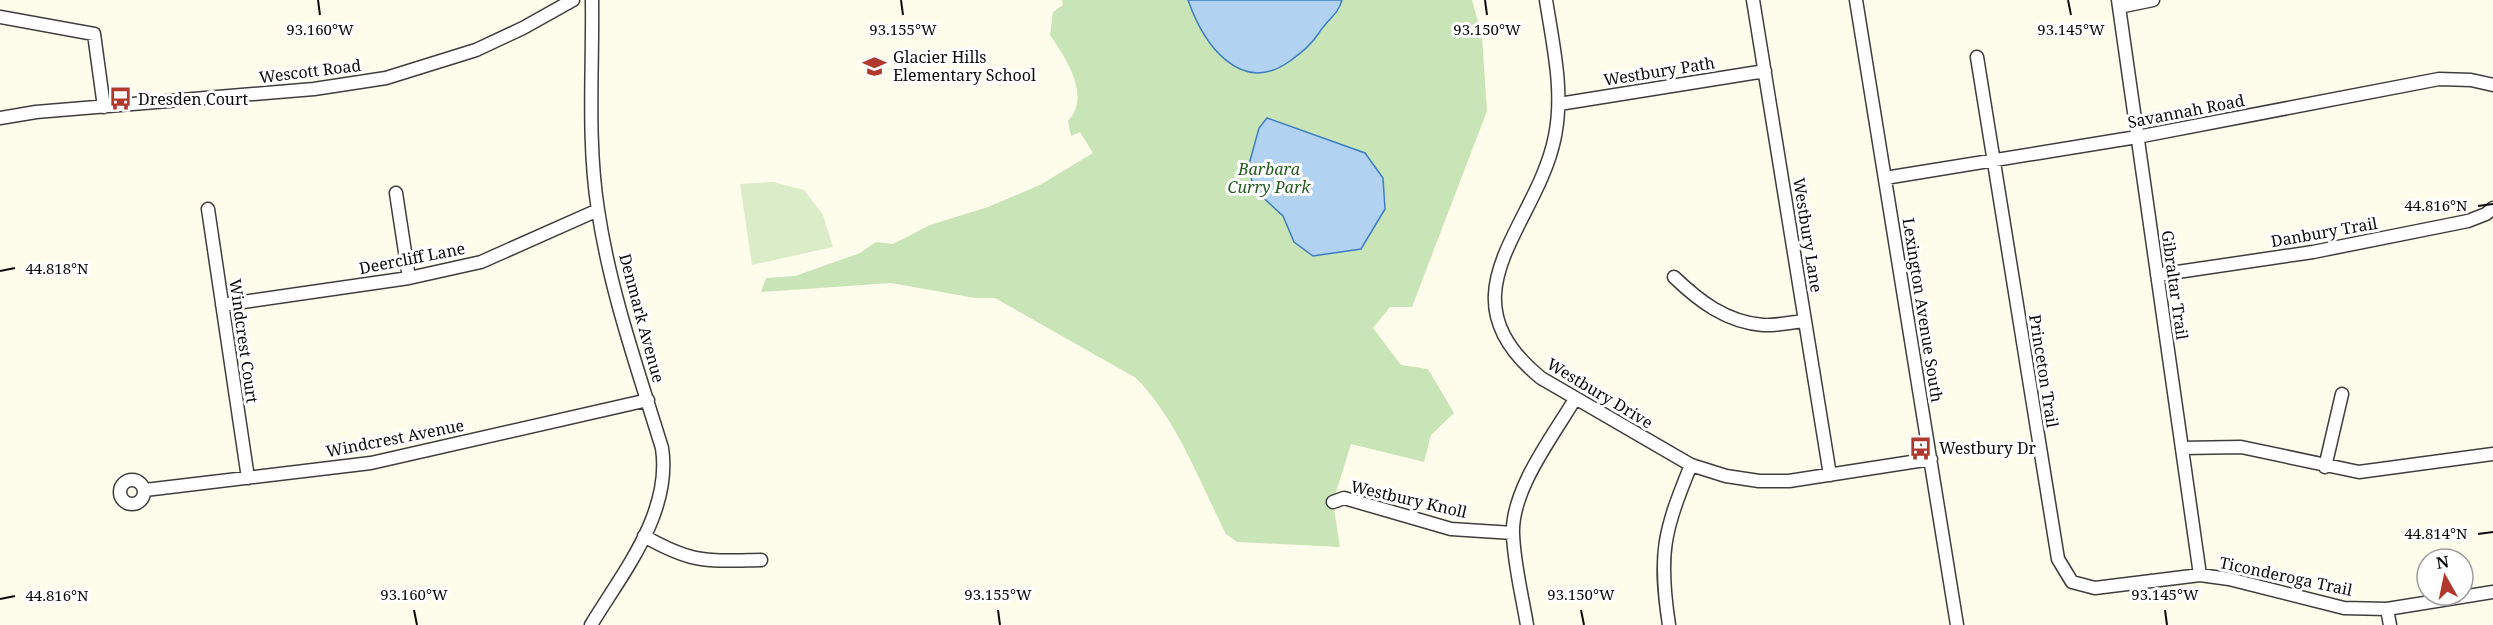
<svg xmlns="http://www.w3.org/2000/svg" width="2493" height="625" font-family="'Noto Serif',serif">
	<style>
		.green { fill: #c9e5b7 }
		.pitch { fill: #dbedc8 }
		.water { fill: #b2d2f1; stroke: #3e7dc3; stroke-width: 1.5 }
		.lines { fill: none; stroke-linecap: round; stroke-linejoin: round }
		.minor-casing { stroke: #3e3e3e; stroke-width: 15 }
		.minor { stroke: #fff; stroke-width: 12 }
		.ticks { fill: none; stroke: #0b0b0b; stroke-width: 2 }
		.labels { text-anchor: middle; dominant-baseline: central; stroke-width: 6; stroke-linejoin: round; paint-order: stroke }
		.poi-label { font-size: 16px; fill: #0b0b0b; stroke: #fff; text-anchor: start }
		.street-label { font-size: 16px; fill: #0b0b0b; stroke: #fff }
		.park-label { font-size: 16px; font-style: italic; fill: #255d20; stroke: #fff }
		.ticks-label { font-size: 15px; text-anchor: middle; fill: #0b0b0b; stroke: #fff; stroke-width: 6; stroke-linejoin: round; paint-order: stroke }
	</style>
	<rect width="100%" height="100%" fill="#fefcea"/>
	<path class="green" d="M1062,0H1472L1482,36L1487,111L1412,307H1390L1373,328L1401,365L1428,369L1454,413L1431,435L1424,462L1351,444L1333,502L1340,547L1237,542L1226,534C1199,481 1178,421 1136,378L995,298H975L891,283L761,292L766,278L795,276L860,253L876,242L893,244L930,225L988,207L1040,185L1093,153L1080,132L1071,136L1068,121C1092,96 1065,57 1050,35L1053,12L1063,5Z"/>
	<path class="pitch" d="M773,182L804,190L823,215L833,247L752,265L740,184Z"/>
	<path class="water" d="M1188,0H1342C1338,15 1327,20 1319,33C1311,45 1302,52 1290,61C1240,97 1203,43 1188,0Z
		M1267,118L1365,153L1383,178L1385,209L1361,249L1313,256L1294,242L1283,216L1255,190L1248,168L1259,128Z"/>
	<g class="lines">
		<defs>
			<path id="minor" d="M1546,0C1553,45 1564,91 1555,136C1537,228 1438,294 1541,378L1691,465L1726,476L1759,481H1789L1931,459
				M1753,0L1830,475
				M1856,0L1957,625
				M2118,0L2200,575
				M2119,7L2153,0
				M0,17L94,34L104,107
				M1977,57L2058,559L2072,582L2095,588L2200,575L2229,579L2344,608L2387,609L2493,592
				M1559,104L1765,71
				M0,118L36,112L314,89L386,78L476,50L523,28L573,0
				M1885,178L2137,137L2439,79L2471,80L2493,85
				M396,193L409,278
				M208,209L248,478
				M2157,275L2313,252L2468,221L2486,214L2493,208
				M1674,277C1699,301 1726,322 1763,325C1776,326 1791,322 1805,321
				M222,305L409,278L481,262L598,210
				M2182,448L2241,447L2359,472L2493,454
				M2325,467L2342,394
				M120 492a12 12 0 1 1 24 0a12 12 0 1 1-24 0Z
				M145,490L371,463L648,400
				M1333,502L1344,498L1451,529L1513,533
				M644,536C693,564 707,561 761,560
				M2387,609L2390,625
				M591,625C623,572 672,513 662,448C638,370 610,291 598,210C587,141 593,69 592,0
				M1527,625C1522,595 1514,564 1513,534C1511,490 1553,436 1575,399
				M1669,625C1658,553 1664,531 1691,465"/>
		</defs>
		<use href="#minor" class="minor-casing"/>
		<use href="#minor" class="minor"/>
	</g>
	<path class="ticks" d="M318,0L320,15M901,0L903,15M1485,0L1487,15M2068,0L2071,15M2478,206L2493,204M0,271L15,268M2478,534L2493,532M0,599L15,596M414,610L417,625M998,610L1000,625M1581,610L1584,625M2165,610L2167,625"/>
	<defs>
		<symbol id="school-bare" viewBox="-9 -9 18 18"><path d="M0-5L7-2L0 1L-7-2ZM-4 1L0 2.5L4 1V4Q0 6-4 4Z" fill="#b1382d" stroke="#fff" stroke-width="2.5" paint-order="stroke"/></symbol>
		<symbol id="bus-bare" viewBox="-9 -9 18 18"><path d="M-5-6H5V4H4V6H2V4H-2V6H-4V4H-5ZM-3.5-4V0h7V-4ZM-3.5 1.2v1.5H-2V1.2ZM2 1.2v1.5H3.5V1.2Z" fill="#b1382d" stroke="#fff" stroke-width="2.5" paint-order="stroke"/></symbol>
	</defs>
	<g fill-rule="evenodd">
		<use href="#school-bare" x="858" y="50" width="33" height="33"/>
		<use href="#bus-bare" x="104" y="82" width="33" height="33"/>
		<use href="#bus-bare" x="1904" y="432" width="33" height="33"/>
	</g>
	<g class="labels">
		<g class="poi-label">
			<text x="893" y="57">Glacier Hills<tspan x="893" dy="18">Elementary School</tspan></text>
			<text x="138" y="99">Dresden Court</text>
			<text x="1939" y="448">Westbury Dr</text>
		</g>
		<g class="street-label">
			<text transform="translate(310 71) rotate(-7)">Wescott Road</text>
			<text transform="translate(1659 71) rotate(-9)">Westbury Path</text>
			<text transform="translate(2186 111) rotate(-11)">Savannah Road</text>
			<text transform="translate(2324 232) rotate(-10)">Danbury Trail</text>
			<text transform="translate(1808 235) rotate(81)">Westbury Lane</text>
			<text transform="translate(412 258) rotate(-11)">Deercliff Lane</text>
			<text transform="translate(2175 285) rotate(82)">Gibraltar Trail</text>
			<text transform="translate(1923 310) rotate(81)">Lexington Avenue South</text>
			<text transform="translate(642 318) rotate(75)">Denmark Avenue</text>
			<text transform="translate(244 341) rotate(82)">Windcrest Court</text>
			<text transform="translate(2044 371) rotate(81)">Princeton Trail</text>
			<text transform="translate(1600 393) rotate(31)">Westbury Drive</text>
			<text transform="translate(395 438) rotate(-11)">Windcrest Avenue</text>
			<text transform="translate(1409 499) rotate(13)">Westbury Knoll</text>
			<text transform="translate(2286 576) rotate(12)">Ticonderoga Trail</text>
		</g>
		<g class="park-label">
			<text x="1269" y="169">Barbara<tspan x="1269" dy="18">Curry Park</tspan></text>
		</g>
	</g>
	<g class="ticks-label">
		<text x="320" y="35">93.160°W</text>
		<text x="903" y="35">93.155°W</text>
		<text x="1487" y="35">93.150°W</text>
		<text x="2071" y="35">93.145°W</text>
		<text x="2436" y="211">44.816°N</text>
		<text x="57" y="274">44.818°N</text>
		<text x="2436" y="539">44.814°N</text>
		<text x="414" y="600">93.160°W</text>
		<text x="998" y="600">93.155°W</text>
		<text x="1581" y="600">93.150°W</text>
		<text x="2165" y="600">93.145°W</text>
		<text x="57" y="601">44.816°N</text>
	</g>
	<g transform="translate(2445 577) rotate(351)"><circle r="28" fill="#ffffff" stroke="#9d9d9d" stroke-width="1.5"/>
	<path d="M0-4.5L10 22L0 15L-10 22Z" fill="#b1382d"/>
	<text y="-9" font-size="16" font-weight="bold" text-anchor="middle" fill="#0b0b0b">N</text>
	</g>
</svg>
